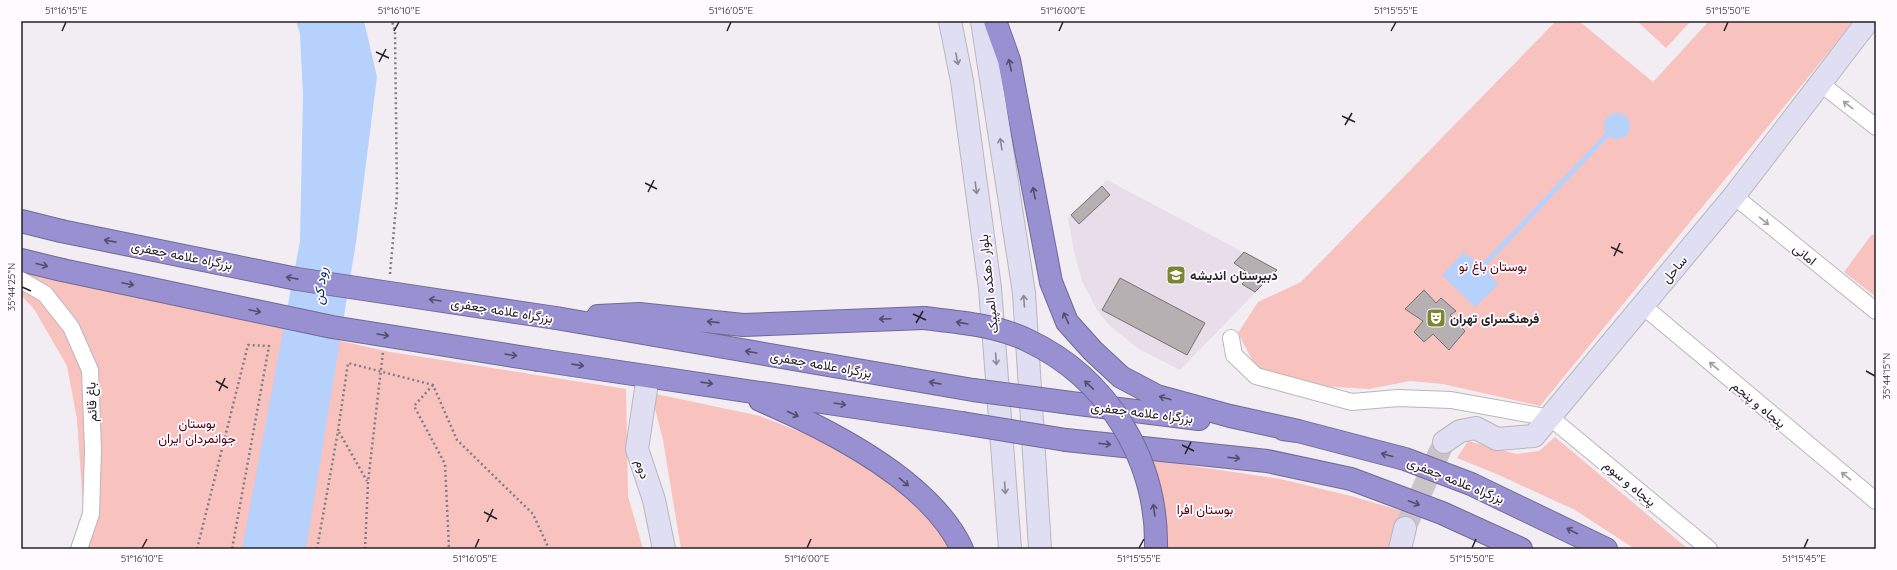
<svg xmlns="http://www.w3.org/2000/svg" width="1897" height="570" font-family="Quicksand,Vazirmatn,sans-serif">
	<style>
		.built { fill: #e7dee9 }
		.green { fill: #f8c2bf }
		.water { fill: #b6d1fb }
		.lines { fill: none; stroke-linecap: round; stroke-linejoin: round }
		.stream { stroke: #b6d1fb; stroke-width: 5 }
		.building { fill: #b6b0b2; stroke: #767173 }
		.secondary-tunnel { stroke: #c8c4c9; stroke-width: 22; stroke-dasharray: 22 11; stroke-linecap: butt }
		.street-casing { stroke: #bab6bb; stroke-width: 18 }
		.secondary-casing { stroke: #bab6bb; stroke-width: 24 }
		.highway-casing { stroke: #706a95; stroke-width: 24 }
		.path { stroke: #817e82; stroke-width: 2.5; stroke-dasharray: 2 3; stroke-linecap: butt }
		.street { stroke: #fff; stroke-width: 16 }
		.secondary { stroke: #e0def2; stroke-width: 22 }
		.highway { stroke: #9990d2; stroke-width: 22 }
		.highway-bridge-casing { stroke: #706a95; stroke-width: 24; stroke-linecap: butt }
		.highway-bridge { stroke: #9990d2; stroke-width: 22 }
		.oneway { stroke: #8b8995 }
		.oneway2 { stroke: #534e6a }
		.oneway3 { stroke: #9c9c9c }
		.ticks { fill: none; stroke: #242224; stroke-width: 1.5 }
		.labels { text-anchor: middle; dominant-baseline: central; stroke-width: 3.5; stroke-linejoin: round; paint-order: stroke }
		.street-label { font-size: 13px; fill: #242224; stroke: #fefaff }
		.park-label { font-size: 13px; fill: #53010c; stroke: #fefaff }
		.poi-label { font-size: 13px; font-weight: bold; fill: #242224; stroke: #fefaff; text-anchor: start }
		.water-label { font-size: 14px; font-style: italic; fill: #06306b; stroke: #fefaff }
		.neatline { fill: none; stroke: #242224; stroke-width: 1.5 }
		.ticks-label { font-size: 10px; text-anchor: middle; fill: #242224 }
	</style>
	<rect width="100%" height="100%" fill="#f1edf2"/>
	<path class="built" d="M1107,180L1277,270L1180,370L1139,349L1109,325L1097,310L1082,281L1074,252L1068,218Z"/>
	<path class="green" d="M1556,21H1579L1653,82L1709,21H1854L1540,406L1443,384L1410,381L1369,389L1320,386L1257,369L1238,333L1258,302L1301,282Z
		M1637,21H1691L1666,48Z
		M1872,234L1876,237V297L1844,272Z
		M21,270L390,352L626,389L628,496L643,549H76L83,507L77,419L67,366L34,309L21,295Z
		M651,393L760,416L813,437L867,465L908,495L947,538L951,549H681L663,440Z
		M1555,437L1688,549H1635L1575,510L1499,475L1457,458L1468,441L1516,454L1539,451Z
		M1152,460L1280,479L1351,496L1402,511L1392,549H1167C1168,516 1161,491 1152,460Z"/>
	<path class="water" d="M296,21H364L377,77L356,242L306,549H242L300,241L303,95L300,34Z
		M1604 126a13 13 0 1 1 26 0a13 13 0 1 1-26 0Z
		M1464,252L1489,273L1498,285L1475,307L1442,275Z"/>
	<g class="lines">
		<path class="stream" d="M1482,267L1607,135"/>
	</g>
	<path class="building" d="M1102,186L1110,195L1079,224L1071,215Z
		M1244,252L1277,270L1255,292L1242,284L1251,275L1234,263Z
		M1120,278L1205,323L1187,355L1102,310Z
		M1424,290L1436,303L1441,298L1456,311L1450,315L1465,331L1449,350L1433,334L1424,342L1414,332L1423,321L1405,309Z"/>
	<g class="lines">
		<path class="secondary-tunnel" d="M1405,528L1444,442"/>
		<defs>
			<path id="street" d="M1820,83L1876,127
				M1734,196L1876,311
				M21,280L45,294L71,327L90,370L93,450L91,514L79,549
				M1643,306L1876,501
				M1231,338L1234,355L1256,376L1352,402L1398,398L1451,400L1551,418L1709,549"/>
			<path id="secondary" d="M950,21L962,81L990,288L1010,549
				M982,21L1024,293L1040,549
				M646,389L637,449L654,500L664,549
				M1444,442L1460,431L1476,428L1497,439L1534,436L1734,196L1868,21
				M1400,549L1405,528"/>
			<path id="highway" d="M995,21L1009,60L1051,282L1067,322L1093,351L1121,377L1157,396L1230,416L1298,431
				M21,221L61,231
				M21,260L62,270
				M598,316L639,314L743,325L924,318
				M556,318L973,390
				M539,360L962,423
				M760,400C828,429 930,480 962,549
				M1071,403L1199,419
				M1283,429L1298,431L1405,459L1471,484L1606,549
				M1066,440L1267,461L1351,479L1442,513L1521,549"/>
		</defs>
		<use href="#street" class="street-casing"/>
		<use href="#secondary" class="secondary-casing"/>
		<use href="#highway" class="highway-casing"/>
		<path class="path" d="M390,274L397,195L395,31L392,21
			M433,385L414,406L445,464L449,548L450,549
			M339,432L367,481
			M197,549L248,345L269,346L232,549
			M317,549L338,431L348,363L433,385L457,440L533,514L549,549
			M365,549L368,482L383,352"/>
		<use href="#street" class="street"/>
		<use href="#secondary" class="secondary"/>
		<use href="#highway" class="highway"/>
		<defs>
			<path id="highway-bridge" d="M61,231L297,279L556,318
				M62,270L332,327L539,360
				M924,318C958,322 996,325 1027,340C1108,378 1158,460 1156,549
				M973,390L1071,403
				M962,423L1066,440"/>
		</defs>
		<use href="#highway-bridge" class="highway-bridge-casing"/>
		<use href="#highway-bridge" class="highway-bridge"/>
	</g>
	<defs><path id="oneway-shaft" d="M-6 0H5M1.5-3L5.5 0L1.5 3" fill="none" stroke-width="1.6" stroke-linecap="round" stroke-linejoin="round"/></defs>
	<g class="oneway">
		<use href="#oneway-shaft" transform="translate(957 59) rotate(79)"/>
		<use href="#oneway-shaft" transform="translate(1001 144) rotate(-99)"/>
		<use href="#oneway-shaft" transform="translate(976 188) rotate(82)"/>
		<use href="#oneway-shaft" transform="translate(1024 301) rotate(-94)"/>
		<use href="#oneway-shaft" transform="translate(996 359) rotate(86)"/>
		<use href="#oneway-shaft" transform="translate(1005 488) rotate(86)"/>
	</g>
	<g class="oneway2">
		<use href="#oneway-shaft" transform="translate(1010 65) rotate(-102)"/>
		<use href="#oneway-shaft" transform="translate(1034 193) rotate(-101)"/>
		<use href="#oneway-shaft" transform="translate(110 241) rotate(-169)"/>
		<use href="#oneway-shaft" transform="translate(42 265) rotate(14)"/>
		<use href="#oneway-shaft" transform="translate(292 278) rotate(-169)"/>
		<use href="#oneway-shaft" transform="translate(128 284) rotate(12)"/>
		<use href="#oneway-shaft" transform="translate(435 300) rotate(-171)"/>
		<use href="#oneway-shaft" transform="translate(255 311) rotate(12)"/>
		<use href="#oneway-shaft" transform="translate(1066 318) rotate(-115)"/>
		<use href="#oneway-shaft" transform="translate(885 319) rotate(178)"/>
		<use href="#oneway-shaft" transform="translate(713 322) rotate(-174)"/>
		<use href="#oneway-shaft" transform="translate(962 323) rotate(-170)"/>
		<use href="#oneway-shaft" transform="translate(383 335) rotate(9)"/>
		<use href="#oneway-shaft" transform="translate(751 352) rotate(-170)"/>
		<use href="#oneway-shaft" transform="translate(511 355) rotate(9)"/>
		<use href="#oneway-shaft" transform="translate(578 365) rotate(8)"/>
		<use href="#oneway-shaft" transform="translate(707 383) rotate(8)"/>
		<use href="#oneway-shaft" transform="translate(935 383) rotate(-170)"/>
		<use href="#oneway-shaft" transform="translate(1089 385) rotate(-137)"/>
		<use href="#oneway-shaft" transform="translate(1165 398) rotate(-165)"/>
		<use href="#oneway-shaft" transform="translate(840 404) rotate(9)"/>
		<use href="#oneway-shaft" transform="translate(793 414) rotate(24)"/>
		<use href="#oneway-shaft" transform="translate(1105 444) rotate(6)"/>
		<use href="#oneway-shaft" transform="translate(1387 455) rotate(-165)"/>
		<use href="#oneway-shaft" transform="translate(1234 458) rotate(6)"/>
		<use href="#oneway-shaft" transform="translate(904 482) rotate(41)"/>
		<use href="#oneway-shaft" transform="translate(1414 503) rotate(21)"/>
		<use href="#oneway-shaft" transform="translate(1154 510) rotate(-98)"/>
		<use href="#oneway-shaft" transform="translate(1572 531) rotate(-153)"/>
	</g>
	<g class="oneway3">
		<use href="#oneway-shaft" transform="translate(1848 105) rotate(-142)"/>
		<use href="#oneway-shaft" transform="translate(1764 221) rotate(39)"/>
		<use href="#oneway-shaft" transform="translate(1714 366) rotate(-140)"/>
		<use href="#oneway-shaft" transform="translate(1846 476) rotate(-140)"/>
	</g>
	<path class="ticks" d="M62,31L66,22M394,31L399,22M727,31L731,22M1059,31L1063,22M1391,31L1396,22M1724,31L1728,22M376,52L389,58M379,62L386,49M1342,116L1355,122M1345,125L1352,113M645,183L657,189M648,192L654,180M1611,247L1623,253M1614,256L1620,243M22,287L31,291M913,314L926,320M916,323L923,311M1866,371L1875,376M216,381L228,388M219,391L225,378M1182,445L1194,451M1185,454L1191,442M484,512L497,519M487,522L493,509M142,548L147,539M475,548L479,539M807,548L811,539M1139,548L1144,539M1472,548L1476,539M1804,548L1808,539"/>
	<defs>
		<symbol id="school-square" viewBox="-11 -11 22 22"><rect x="-9" y="-9" width="18" height="18" rx="4" fill="#7c8632" stroke="#fefaff"/><path d="M0-5L7-2L0 1L-7-2ZM-4 1L0 2.5L4 1V4Q0 6-4 4Z" fill="#fff"/></symbol>
		<symbol id="theatre-square" viewBox="-11 -11 22 22"><rect x="-9" y="-9" width="18" height="18" rx="4" fill="#7c8632" stroke="#fefaff"/><path d="M-5-5.5Q0-4 5-5.5V0Q5 5 0 6Q-5 5-5 0ZM-3.3-2.5H-1v1.5H-3.3ZM1-2.5H3.3v1.5H1ZM-2.8 1Q0 5.5 2.8 1Z" fill="#fff"/></symbol>
	</defs>
	<g fill-rule="evenodd">
		<use href="#school-square" x="1165" y="264" width="22" height="22"/>
		<use href="#theatre-square" x="1425" y="307" width="22" height="22"/>
	</g>
	<g class="labels">
		<g class="street-label">
			<text transform="translate(1805 254) rotate(39)">امانی</text>
			<text transform="translate(182 255) rotate(11)">بزرگراه علامه جعفری</text>
			<text transform="translate(1674 269) rotate(-50)">ساحل</text>
			<text transform="translate(988 284) rotate(-96)">بلوار دهکده المپیک</text>
			<text transform="translate(502 310) rotate(9)">بزرگراه علامه جعفری</text>
			<text transform="translate(821 364) rotate(10)">بزرگراه علامه جعفری</text>
			<text transform="translate(91 402) rotate(-92)">باغ قائم</text>
			<text transform="translate(1759 404) rotate(40)">پنجاه و پنجم</text>
			<text transform="translate(1142 412) rotate(7)">بزرگراه علامه جعفری</text>
			<text transform="translate(643 469) rotate(72)">دوم</text>
			<text transform="translate(1456 480) rotate(22)">بزرگراه علامه جعفری</text>
			<text transform="translate(1630 483) rotate(40)">پنجاه و سوم</text>
		</g>
		<g class="park-label">
			<text x="1493" y="266">بوستان باغ نو</text>
			<text x="197" y="423">بوستان<tspan x="197" dy="15">جوانمردان ایران</tspan></text>
			<text x="1205" y="509">بوستان افرا</text>
		</g>
		<g class="poi-label">
			<text x="1190" y="275">دبیرستان اندیشه</text>
			<text x="1450" y="318">فرهنگسرای تهران</text>
		</g>
		<g class="water-label">
			<text transform="translate(320 286) rotate(-84)">رود کن</text>
		</g>
	</g>
	<rect width="1897" height="570" fill="none" stroke="#fefaff" stroke-width="44"/>
	<rect x="22" y="22" width="1853" height="526" class="neatline"/>
	<g class="ticks-label">
		<text x="66" y="14">51°16'15"E</text>
		<text x="399" y="14">51°16'10"E</text>
		<text x="731" y="14">51°16'05"E</text>
		<text x="1063" y="14">51°16'00"E</text>
		<text x="1396" y="14">51°15'55"E</text>
		<text x="1728" y="14">51°15'50"E</text>
		<text transform="translate(11 287) rotate(-90)" y="4">35°44'25"N</text>
		<text transform="translate(1886 376) rotate(-90)" y="4">35°44'15"N</text>
		<text x="142" y="562">51°16'10"E</text>
		<text x="475" y="562">51°16'05"E</text>
		<text x="807" y="562">51°16'00"E</text>
		<text x="1139" y="562">51°15'55"E</text>
		<text x="1472" y="562">51°15'50"E</text>
		<text x="1804" y="562">51°15'45"E</text>
	</g>
</svg>
